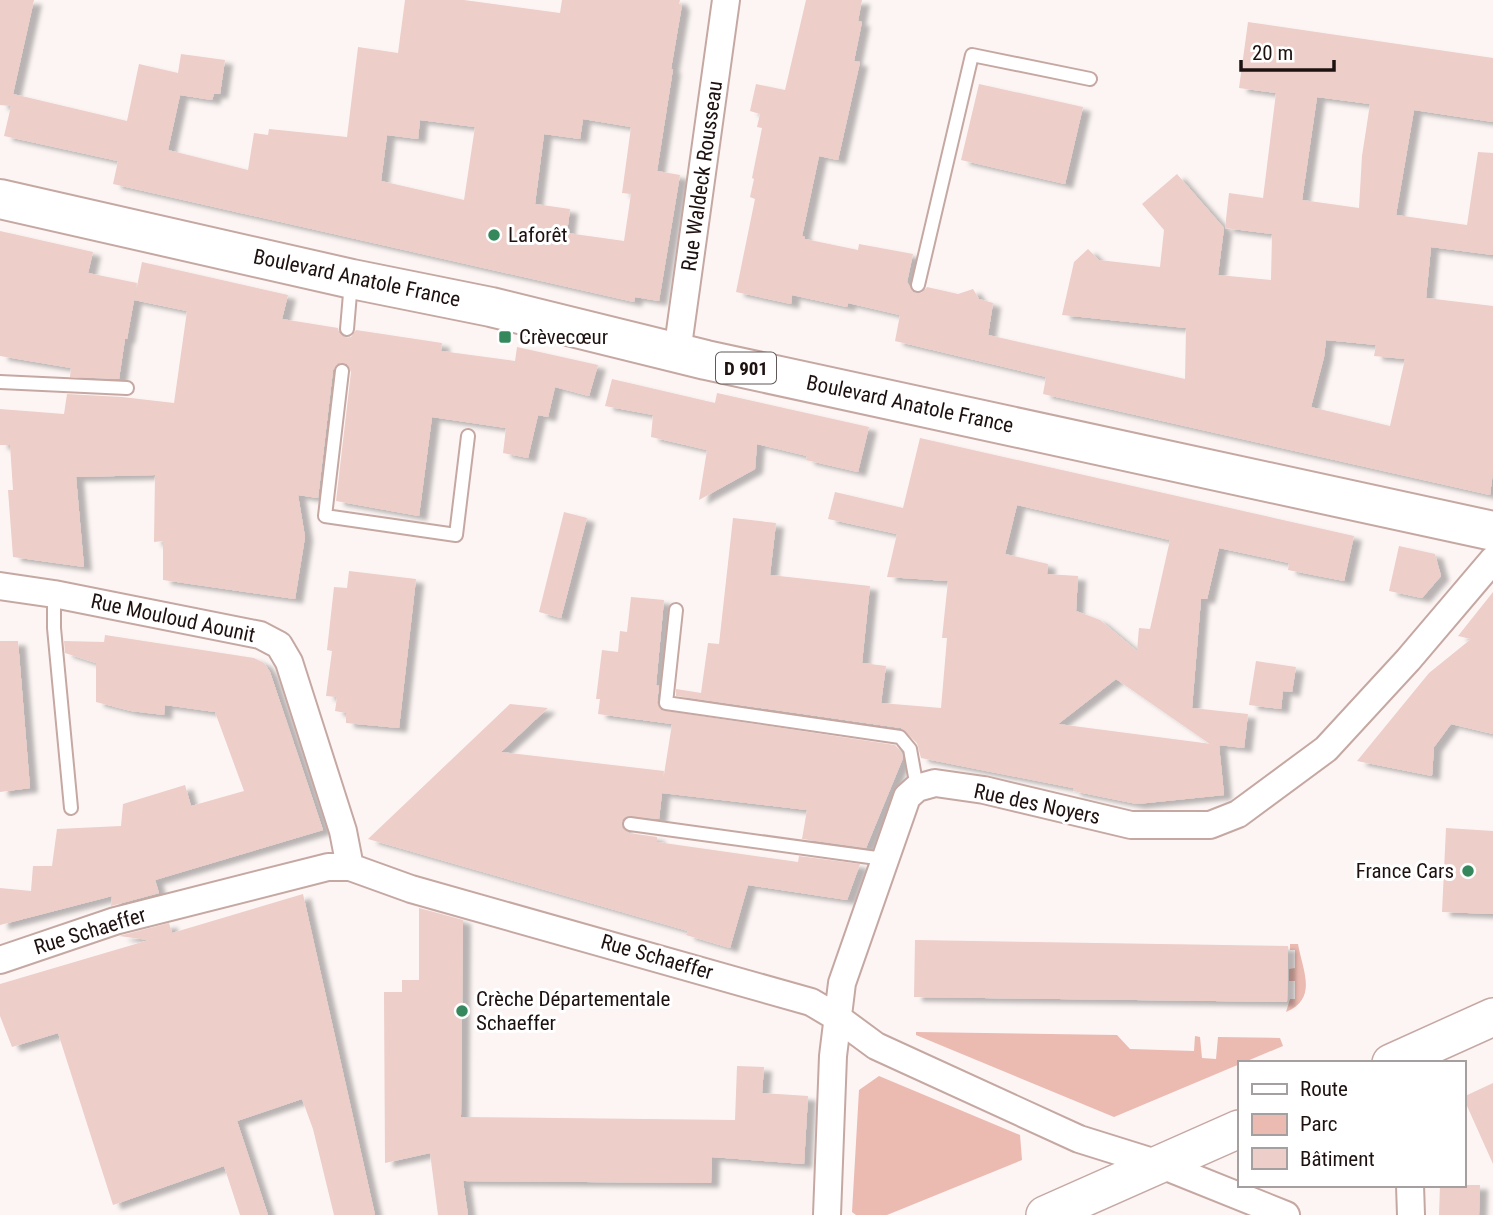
<svg xmlns="http://www.w3.org/2000/svg" width="1493" height="1215" font-family="'Roboto Condensed',sans-serif">
	<style>
		.green { fill: #ebbab1 }
		.building { fill: #eecec8; fill-rule: evenodd; filter: url(#shadow) }
		.lines { fill: none; stroke-linecap: round; stroke-linejoin: round }
		.lane-casing { stroke: #c6a8a3; stroke-width: 16 }
		.street-casing { stroke: #c6a8a3; stroke-width: 30 }
		.secondary-casing { stroke: #c6a8a3; stroke-width: 40 }
		.primary-casing { stroke: #c6a8a3; stroke-width: 42 }
		.lane { stroke: #fff; stroke-width: 12 }
		.street { stroke: #fff; stroke-width: 26 }
		.secondary { stroke: #fff; stroke-width: 37 }
		.primary { stroke: #fff; stroke-width: 38 }
		.poi-dot { fill: #35885b; stroke: #fff; stroke-width: 2.5 }
		.labels { text-anchor: middle; dominant-baseline: central; stroke-width: 6; stroke-linejoin: round; paint-order: stroke }
		.shield { fill: #fff; stroke: #615958; stroke-width: 2 }
		.shield-label { font-size: 19px; font-weight: bold; fill: #1d1210 }
		.street-label { font-size: 21px; fill: #1d1210; stroke: #fff }
		.poi-label { font-size: 21px; fill: #1d1210; stroke: #fff; text-anchor: start }
	</style>
	<defs>
		<filter id="shadow"><feDropShadow dx="8" dy="4.5" stdDeviation="2" flood-color="#0004"/></filter>
	</defs>
	<rect width="100%" height="100%" fill="#fcf5f4"/>
	<path class="green" d="M1290,944H1298C1303,972 1318,998 1286,1012L1290,999H1295V981H1289V969L1295,968V950H1290Z
		M916,1032L1117,1035L1130,1049L1194,1051L1195,1036L1200,1037L1202,1058L1216,1059L1218,1037L1280,1038L1283,1046L1114,1117L916,1035Z
		M879,1076L1020,1135L1022,1160L887,1215H856L852,1212L859,1090Z"/>
	<path class="building" d="M0,0H34L13,94L127,121L139,64L178,73L181,54L225,60L220,94H214L212,100L180,95L168,150L248,170L254,133L268,135L269,129L347,137L358,47L398,53L405,0H464L560,13L562,0H680L679,4L682,5L671,69H673L657,171L680,175L659,301L635,297L634,302L113,184L118,161L4,136L11,106L0,105ZM583,119L631,127L622,193L631,194L624,241L567,233L570,209L535,204L544,134L580,139ZM420,120L475,127L464,200L381,181L387,135L418,139Z
		M806,0H862L858,21L862,22L854,61L860,62L838,160L819,156L802,236L805,237V239L858,250L859,244L913,254L907,282L913,292L921,293L927,287L958,294L973,289L979,299L993,303L988,335L1185,379L1186,328L1062,315L1074,262L1088,249L1099,260L1160,267L1164,230L1142,204L1177,174L1224,228L1218,275L1271,280L1272,234L1225,228L1229,193L1263,198L1276,93L1239,88L1248,22L1493,58V122L1414,110L1396,215L1467,225L1478,152L1493,153V255L1431,247L1426,298L1493,306V472L1490,495L1043,394L1046,377L895,341L900,315L848,303L847,307L792,295L791,304L736,292L755,199L750,197L754,179L752,178L762,128L757,127L760,114L750,111L756,84L785,90ZM1317,97L1370,104L1362,156L1359,208L1302,200ZM1326,340L1376,345L1374,356L1405,359L1390,426L1311,407L1324,357Z
		M979,84L1083,107L1065,184L961,160Z
		M0,231L93,252L88,273L137,283L135,296L142,262L288,295L282,319L338,328L339,333L346,338L351,337L356,330L442,343L441,351L515,361L517,347L598,365L589,396L555,387L548,417L538,415L528,458L503,453L506,428L432,417L419,516L336,501L351,372L347,364L338,363L333,370L318,498L298,495L305,537L295,599L163,580V541L154,542L155,475L76,477L84,567L13,557L8,490H13L10,445H0V409L64,414L67,394L122,397L174,403L187,311L134,300L127,339H125L119,379L70,377L71,368L0,356Z
		M612,379L715,403L717,393L869,427L858,472L806,460L807,456L757,444L755,469L699,500L707,450L651,437L653,415L605,406Z
		M920,438L1354,536L1344,581L1288,570L1289,563L1219,548L1207,599H1201L1192,708L1248,714L1244,748L1210,744L1116,679L1058,724L1219,745L1224,795L1137,804L1073,791V788L921,758L917,743L901,728L676,696V689L701,693L708,643L719,644L733,518L776,523L770,575L870,586L862,663L886,666L881,703L941,708L947,638H942L948,581L887,577L897,534L828,519L835,492L903,508ZM1017,505L1170,540L1150,629L1139,628L1137,651L1100,620L1076,611L1078,576L1047,574L1048,564L1005,554Z
		M564,512L587,518L561,618L539,612Z
		M1399,546L1435,554L1441,576L1422,598L1389,591Z
		M349,571L416,579L399,728L346,723V713L335,711L337,697L326,696L332,651L327,650L334,587L347,588Z
		M1493,592V734L1451,724L1434,747L1432,776L1357,761L1429,673L1471,639L1458,636Z
		M631,597L664,600L656,685L659,686L657,703L661,710L895,745L902,753L903,758L866,848L802,839L807,810L662,793L659,819L627,816L623,819L622,828L629,833L657,837V842L798,862L799,856L860,864L847,900L748,885L730,948L686,935L688,931L368,839L510,704L548,708L501,752L664,771L662,787L672,724L598,714L600,699H596L602,650L618,652L620,631L627,632Z
		M105,635L254,658L264,663L270,672L323,830L155,880L159,893L111,906L112,896L0,925V888L31,891L33,866H52L57,829L121,826L123,804L185,785L191,806L244,791L215,712L165,705L164,715L131,711L96,702V663L65,653L64,641L104,642Z
		M0,641H18L30,788L0,792Z
		M1256,661L1296,667L1292,692L1283,691L1281,709L1249,705Z
		M1446,828L1493,831V914L1442,912Z
		M303,894L375,1215H334L313,1129L302,1099L237,1121L268,1215H240L224,1166L113,1205L58,1033L12,1047L0,1016V984L149,940L119,936L169,923L172,933Z
		M419,908L463,920L461,1117L735,1120L737,1066L764,1067L762,1093L808,1096L804,1164L712,1157L711,1183L463,1181L468,1215H438L430,1153L385,1163L384,992H402V980H419Z
		M915,940L1288,946L1287,1002L914,997Z
		M1493,1083V1164L1463,1097Z
		M1440,1185H1480L1479,1215H1439Z"/>
	<g class="lines">
		<defs>
			<path id="lane" d="M918,285L972,55L1090,79
				M347,329L351,282
				M342,371L325,516L456,535L468,436
				M0,382L127,388
				M54,594V628L71,808
				M676,610L666,703L900,737L910,749L917,788
				M630,824L884,859"/>
			<path id="street" d="M677,353L726,0
				M0,586L54,594L260,635L279,645L289,662L343,831L350,867
				M0,960L115,921L328,867H350L411,889L811,1002L838,1018L876,1046L1079,1139L1159,1164L1286,1215
				M1410,1185L1411,1215
				M827,1215L833,1056L842,983L907,797L917,788L935,783L984,790L1131,825H1210L1238,814L1326,749L1408,660L1493,560"/>
			<path id="secondary" d="M1391,1063L1493,1017
				M1045,1215L1239,1129"/>
			<path id="primary" d="M0,199L352,279L491,307L706,360L1493,531"/>
		</defs>
		<use href="#lane" class="lane-casing"/>
		<use href="#street" class="street-casing"/>
		<use href="#secondary" class="secondary-casing"/>
		<use href="#primary" class="primary-casing"/>
		<use href="#lane" class="lane"/>
		<use href="#street" class="street"/>
		<use href="#secondary" class="secondary"/>
		<use href="#primary" class="primary"/>
	</g>
	<g class="poi-dot">
		<circle cx="494" cy="235" r="7"/>
		<rect x="498" y="330" width="14" height="14" rx="3.5"/>
		<circle cx="1468" cy="871" r="7"/>
		<circle cx="462" cy="1011" r="7"/>
	</g>
	<g class="labels">
		<rect class="shield" x="716" y="352.5" width="60" height="31" rx="5"/>
		<g class="shield-label">
			<text x="746" y="368">D 901</text>
		</g>
		<g class="street-label">
			<text transform="translate(702 176) rotate(-82)">Rue Waldeck Rousseau</text>
			<text transform="translate(357 278) rotate(12)">Boulevard Anatole France</text>
			<text transform="translate(910 404) rotate(12)">Boulevard Anatole France</text>
			<text transform="translate(173 618) rotate(12)">Rue Mouloud Aounit</text>
			<text transform="translate(1037 804) rotate(12)">Rue des Noyers</text>
			<text transform="translate(90 931) rotate(-17)">Rue Schaeffer</text>
			<text transform="translate(657 957) rotate(16)">Rue Schaeffer</text>
		</g>
		<g class="poi-label">
			<text x="508" y="235">Laforêt</text>
			<text x="519" y="337">Crèvecœur</text>
			<text x="1454" y="871" text-anchor="end">France Cars</text>
			<text x="476" y="999">Crèche Départementale<tspan x="476" dy="24">Schaeffer</tspan></text>
		</g>
	</g>
	<rect x="1238" y="1061" width="228" height="126" fill="#ffffff" stroke="#a5a09f" stroke-width="2"/>
	<rect x="1252" y="1084" width="35" height="10" fill="#ffffff" stroke="#a5a09f" stroke-width="2"/>
	<text x="1300" y="1096" font-size="21" fill="#1d1210">Route</text>
	<rect x="1252" y="1114" width="35" height="21" fill="#ebbab1" stroke="#a5a09f" stroke-width="2"/>
	<text x="1300" y="1131" font-size="21" fill="#1d1210">Parc</text>
	<rect x="1252" y="1148" width="35" height="21" fill="#eecec8" stroke="#a5a09f" stroke-width="2"/>
	<text x="1300" y="1166" font-size="21" fill="#1d1210">Bâtiment</text>
	<path d="M1241 60v10h93v-10" fill="none" stroke="#1d1210" stroke-width="3.5"/>
	<text x="1252" y="60" font-size="21" fill="#1d1210" stroke="#ffffff" stroke-width="5" paint-order="stroke">20 m</text>
</svg>
